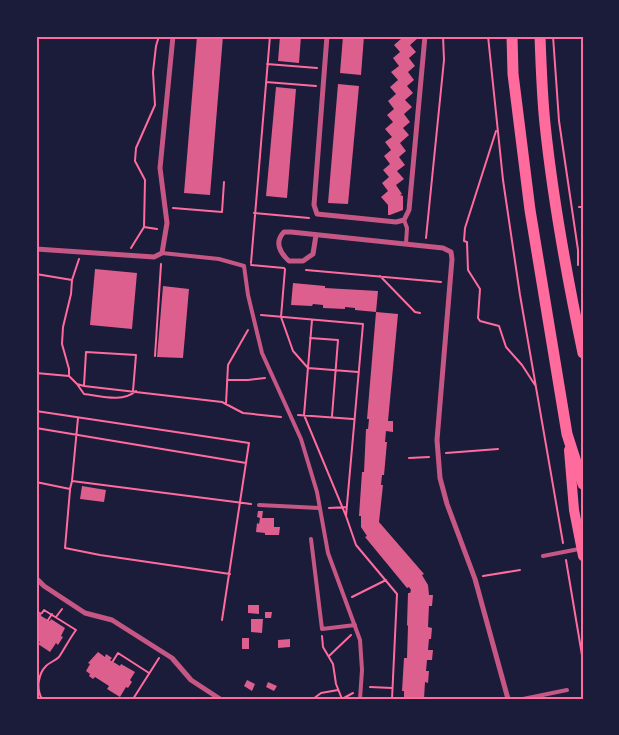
<svg xmlns="http://www.w3.org/2000/svg" width="619" height="735" font-family="'Exo 2',sans-serif">
	<style>
		.building { fill: #dd5f8e }
		.lines { fill: none; stroke-linecap: round; stroke-linejoin: round }
		.path { stroke: #ff6b9d; stroke-width: 2 }
		.service { stroke: #c65784; stroke-width: 4 }
		.minor { stroke: #c65784; stroke-width: 5 }
		.secondary { stroke: #ff6b9d; stroke-width: 10 }
		.primary { stroke: #ff6b9d; stroke-width: 11 }
		.neatline { fill: none; stroke: #ff6b9d; stroke-width: 2 }
	</style>
	<rect width="100%" height="100%" fill="#1b1b3a"/>
	<path class="building" d="M197,36H223L210,195L184,193Z
		M280,36H301L299,63L278,61Z
		M343,36H364L361,75L340,73Z
		M400,36H417L418,38L410,45L416,52L409,58L415,66L408,72L414,80L407,86L413,93L405,100L412,107L404,114L410,122L403,128L409,135L400,143L406,151L399,157L405,165L397,171L404,179L396,185L402,194L400,195L403,196V210L390,215H388V205L381,197L388,191L382,183L389,177L383,170L390,164L384,156L391,150L385,142L392,137L385,129L393,122L387,115L394,109L388,101L396,94L390,87L398,80L391,72L399,66L393,58L400,52L394,45L402,38Z
		M338,84L359,86L348,204L328,203Z
		M276,87L296,89L287,198L266,196Z
		M95,269L137,273L132,329L90,325Z
		M293,283L325,286V288L378,291L376,312L398,314L388,421H393V432L386,431L385,442H387L384,475H382L381,485H383L379,522L424,574L422,575L428,585L429,595H433L432,606H429L428,627L432,628L431,639H429L428,650H433L432,660H427L426,671H429L428,683L425,682L424,699H404V691H402L404,658H407L408,626L407,625L408,593H410L411,590L409,587L407,588L365,537L367,536L361,527V516H359L362,472H364L366,429H368L369,419H367L376,312L355,310V308L345,307V309L323,308V305L313,304L312,306L291,305Z
		M163,286L189,289L183,358L157,357Z
		M82,486L106,490L104,502L80,499Z
		M258,511H263L262,518H274V527H280L279,535H265V533L256,532L257,523L259,524L260,518L257,517Z
		M248,605H259V614L248,613Z
		M36,610L42,613L41,616L50,621L51,619L65,628L61,636L63,637L58,645L56,643L50,652L38,644L40,642L36,639Z
		M265,612H272L271,618H265Z
		M251,619H263L262,633L251,632Z
		M242,638H249V649H242Z
		M290,639V647L278,648V640Z
		M98,652L105,657L106,654L112,658L110,660L120,666L121,664L135,672L130,680L132,682L128,688L126,687L120,697L107,689L109,686L95,677L93,679L89,676L90,674L86,671L90,664L88,663Z
		M247,680L255,684L252,691L244,686Z
		M268,682L277,686L274,691L266,687Z"/>
	<g class="lines">
		<path class="path" d="M488,36L503,180L520,295L563,543
			M553,36L559,121L578,250V265
			M267,64L317,68
			M266,82L316,86
			M496,131L465,228L464,241L467,242L468,270L480,289L478,318L480,321L499,326L506,347L522,365L535,385
			M579,207H583
			M173,208L222,212L224,182
			M254,213L309,218
			M144,227L157,229
			M426,238L444,60L443,36
			M131,248L144,227L145,180L135,161L136,148L155,105L153,72L156,46L159,36
			M251,263L270,36
			M251,265L284,268
			M285,269L281,317L293,351L308,368L358,372
			M306,270L441,282
			M36,274L72,280
			M380,276L415,312L420,313
			M261,315L363,324L346,516L356,545L397,594L392,699
			M312,320L304,415L346,516
			M310,338L338,340L332,416
			M155,356L161,264
			M36,373L69,376L77,384L84,386L222,402L243,413L281,417
			M69,376V369L62,344L63,327L71,294L72,280L79,259
			M227,380H248L265,378
			M77,384L84,394C101,396 122,403 136,391
			M84,385L86,352L136,355L133,391
			M226,404L228,365L248,330
			M36,411L249,443L222,620
			M298,415L353,419
			M36,428L246,463
			M446,453L498,449
			M409,458L429,457
			M72,481L78,418
			M36,482L70,489L72,481L251,504
			M70,490L65,548L100,555L230,574
			M329,508L346,507
			M566,560L583,661
			M483,576L520,570
			M352,597L386,580
			M56,617L62,609
			M48,620L52,614
			M322,636L323,647L333,664L336,684L342,699
			M329,656L351,635
			M113,661L118,653L149,673
			M370,687L392,688
			M42,699C36,689 38,674 46,666C50,662 55,661 59,657C65,648 70,638 76,630L44,610L42,613
			M133,699L159,658
			M313,699L321,693L338,690
			M342,699L353,693"/>
		<path class="service" d="M404,220L407,228L406,244
			M162,253L219,259L244,266L248,295L262,353L301,439L317,492L328,553L360,640L362,670L360,699
			M259,505L319,508
			M311,539L322,629L355,625
			M543,556L579,549
			M523,699L567,690"/>
		<path class="minor" d="M327,36L314,205L317,214L396,222L404,220L409,210L425,36
			M316,235L313,254L303,261H289C280,253 274,242 284,232H291L443,248L451,252L452,259L450,283L437,440L440,478L447,504L475,579L508,699
			M36,249L154,257L162,253L167,223L160,168L173,36
			M36,578L44,586L85,613L112,620L172,658L191,680L220,699"/>
		<path class="secondary" d="M569,450L574,510L583,556"/>
		<path class="primary" d="M512,36L513,74L530,210L567,434L583,484
			M540,36C541,65 542,95 545,124C553,201 567,277 583,353"/>
	</g>
	<rect width="619" height="735" fill="none" stroke="#1b1b3a" stroke-width="75"/>
	<rect x="38" y="38" width="544" height="660" class="neatline"/>
</svg>
